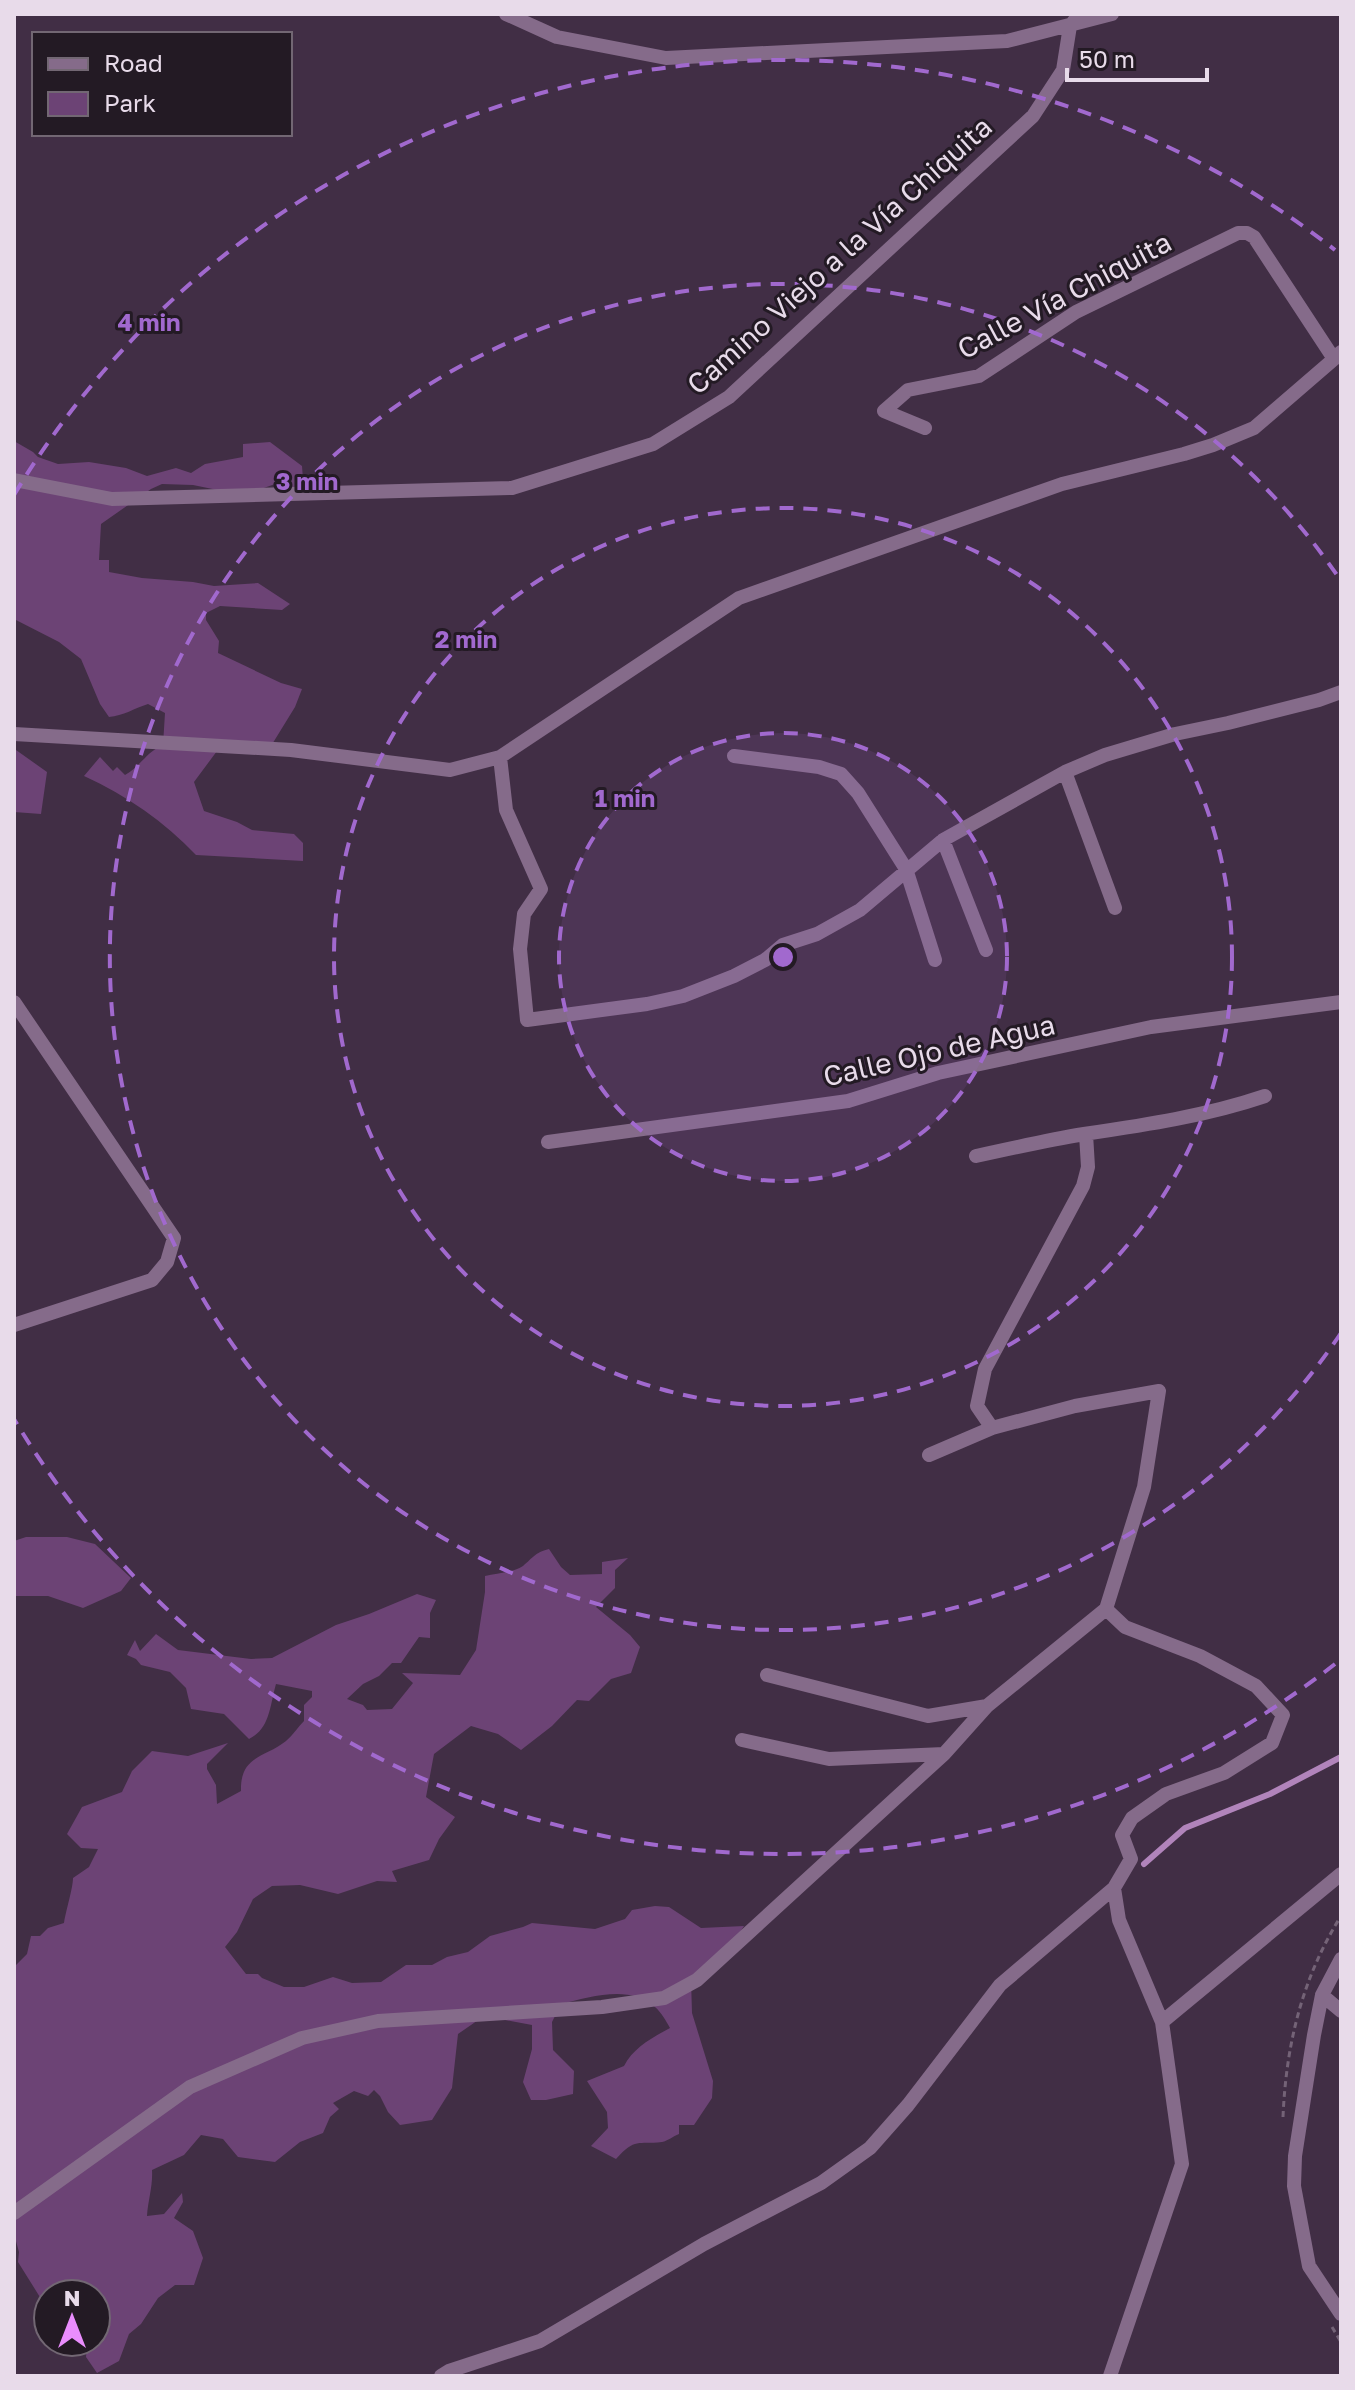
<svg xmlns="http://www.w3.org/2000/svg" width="1355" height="2390" font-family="'Golos Text',sans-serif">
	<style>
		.green { fill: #6c4375 }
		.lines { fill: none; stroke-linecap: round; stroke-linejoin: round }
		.stream { stroke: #b184bb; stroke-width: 6 }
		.path { stroke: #746377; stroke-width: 3; stroke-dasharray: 6 4; stroke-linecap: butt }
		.minor { stroke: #856b8a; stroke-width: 14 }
		.ring { fill: none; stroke: #a169ce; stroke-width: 4; stroke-dasharray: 14 10 }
		.labels { text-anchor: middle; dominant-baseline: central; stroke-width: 6; stroke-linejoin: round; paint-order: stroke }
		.street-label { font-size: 28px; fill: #e8dbea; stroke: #231a24 }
		.centre { fill: #a169ce; stroke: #231a24; stroke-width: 4 }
		.ring-label { font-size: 24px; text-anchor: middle; font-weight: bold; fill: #a169ce; stroke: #231a24; stroke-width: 6; stroke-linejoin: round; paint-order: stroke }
	</style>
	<rect width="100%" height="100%" fill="#412e45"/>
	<path class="green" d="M14,441L33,452L38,457L58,464L89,462L126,468L147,476L176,468L191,473L205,464L243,457V444L270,442L302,466L303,480L293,490L275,484L250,493L237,494L193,485L162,484L151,489L101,524L99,560H109V572L142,578L193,582L214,586L258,583L290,604L282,610L220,606L206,613V620L219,641L218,653L281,683L302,689L295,707L271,746L217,751L194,782L204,811L237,822L252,830L294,834L303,843V861L196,855C165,822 126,795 84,776L100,757L113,771L117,767L125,775C142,765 146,752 163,745L165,713L148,704C135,708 123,716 109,717L100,704L81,659L59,642L14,619Z
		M14,741L16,750L47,772L41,814L14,812Z
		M26,1537H67L95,1544L131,1578L121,1591L83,1608L48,1596H14V1541Z
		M549,1549L561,1567L570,1575L602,1574V1562L628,1558L615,1570V1588L596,1607L630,1635L640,1647L631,1673L611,1679L589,1701L577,1700L552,1726L521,1750L498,1734L471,1726L434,1754L426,1797L455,1817L439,1839L429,1860L392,1871L397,1882L377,1881L338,1894L300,1885L272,1886L253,1899L237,1932L225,1947L246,1974H258L262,1978L284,1987H304L333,1977L352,1983L381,1982L406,1965H432L447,1957L468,1952L490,1936L523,1927L532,1923L595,1929L625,1919L632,1910L655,1906L669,1907L701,1928L744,1926L729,1949L691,1979L692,2013L713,2081L712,2098L694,2125H679V2134C673,2136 668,2141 662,2142C637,2145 636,2137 616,2159L591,2146L608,2128L607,2112L587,2081L624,2066C633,2048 653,2037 670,2028C666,2021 661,2012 655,2007C630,1984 590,1997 561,2004L552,2022L553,2050L574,2071L573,2094L546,2100H531L523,2082L532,2049V2025L484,2016L458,2034L452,2088L432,2120L400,2125L388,2112L380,2096L374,2090L368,2096L354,2091L333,2103L339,2109L330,2117L323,2133L300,2142L275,2162L238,2157L223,2139L201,2135L184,2155L152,2170C153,2186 148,2200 147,2216L164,2214L182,2193L183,2202L174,2218L193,2231L203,2258L194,2285H175L158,2298L141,2324L129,2334L119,2361L97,2373L86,2357L87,2347L85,2342H96V2294H48V2310L18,2262L19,2252L14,2234V1967L27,1954L31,1936H40L48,1928L64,1923C66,1910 73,1888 73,1878L89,1867L98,1849L81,1848L67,1834L82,1807L122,1792L132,1771L152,1751L188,1756L228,1743L207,1764V1769L216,1785L217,1804L241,1791C240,1755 265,1758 286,1741C293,1735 298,1727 304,1721V1705L312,1697V1691L276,1684C270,1705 270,1729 249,1739L224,1714L191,1709L186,1688L170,1672L141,1665L136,1659L127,1655L135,1640L140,1651L156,1634L178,1650L251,1659L272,1658L336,1625L369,1614L417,1594L436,1600L430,1613V1638L419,1637L401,1663H392L379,1676L363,1684L347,1699L363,1705L367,1710L392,1709L413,1683L402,1673L460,1675L476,1650L485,1592V1576C497,1573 512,1573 523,1566C534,1557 534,1553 549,1549Z"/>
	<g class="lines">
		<path class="stream" d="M1144,1864L1185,1828L1270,1794L1341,1757"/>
		<path class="path" d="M1283,2117C1286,2045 1302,1978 1341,1916
			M1332,2327L1341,2342"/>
		<path class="minor" d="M506,14L557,37L666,58L1007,41L1112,14
			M925,428L884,411L908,390L979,376L1076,312L1238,233H1247L1254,237L1334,359L1341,352
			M14,480L112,499L512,488L653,444L729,397L1033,116L1063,70L1070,26L1080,14
			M14,734L291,750L450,770L500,757L739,598L1062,484L1184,454L1213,445L1254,428L1334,359
			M734,756L819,767L841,774L858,793L906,869L935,960
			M500,757L506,810L541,889L524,914L520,949L527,1020L647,1004L683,996L734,976L765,960L783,945L817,934L860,910L943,840L1065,772L1105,755L1175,734L1228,723L1319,700L1341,692
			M1065,772L1115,908
			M943,840L986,950
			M14,1002L174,1238L167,1262L152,1280L14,1325
			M548,1142L848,1101L938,1073L1151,1027L1341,1002
			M976,1156C1012,1148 1048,1140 1084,1134C1145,1125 1206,1116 1265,1096
			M992,1428L977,1406L985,1369L1083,1186L1088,1167L1086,1134
			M929,1455L992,1428L1075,1406L1159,1391L1144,1487L1106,1609L1125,1627L1200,1656L1256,1686L1283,1715L1272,1743L1224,1773L1166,1794L1132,1818L1122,1835L1131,1859L1114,1888L1119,1920L1162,2022L1182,2164L1110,2376
			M767,1675L928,1716L987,1706L1106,1609
			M742,1740L829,1759L944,1754L987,1706
			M1341,1959L1322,1995L1314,2035L1295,2156L1294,2186L1309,2266L1341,2314
			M1322,1995L1341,2011
			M1162,2022L1341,1874
			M14,2213L190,2087L302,2038L378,2021L602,2007L664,1998L697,1980L944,1754
			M441,2376L449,2371L540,2341L704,2244L821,2183L870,2148L908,2105L1000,1985L1114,1888"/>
	</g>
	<circle cx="783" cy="957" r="224" fill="#a169ce" fill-opacity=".12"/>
	<g class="ring">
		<circle cx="783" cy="957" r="224"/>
		<circle cx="783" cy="957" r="449"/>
		<path d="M1341 1333A673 673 0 1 1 1341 581"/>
		<path d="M1335 1664A897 897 0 0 1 14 1419M14 495A897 897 0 0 1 1335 250"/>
	</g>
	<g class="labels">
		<g class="street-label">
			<text transform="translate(839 255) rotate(-42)">Camino Viejo a la Vía Chiquita</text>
			<text transform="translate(1064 295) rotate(-28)">Calle Vía Chiquita</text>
			<text transform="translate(939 1050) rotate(-13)">Calle Ojo de Agua</text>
		</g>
	</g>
	<circle cx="783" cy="957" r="12" class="centre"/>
	<g class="ring-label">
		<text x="149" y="331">4 min</text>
		<text x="307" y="490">3 min</text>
		<text x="466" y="648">2 min</text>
		<text x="625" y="807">1 min</text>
	</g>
	<rect width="1355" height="2390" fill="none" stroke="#e8dbea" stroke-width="32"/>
	<rect x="32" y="32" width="260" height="104" fill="#231a24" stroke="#726773" stroke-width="2"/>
	<rect x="48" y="58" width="40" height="12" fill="#856b8a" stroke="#726773" stroke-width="2"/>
	<text x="104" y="72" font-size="24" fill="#e8dbea">Road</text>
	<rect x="48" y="92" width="40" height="24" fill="#6c4375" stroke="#726773" stroke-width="2"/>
	<text x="104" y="112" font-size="24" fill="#e8dbea">Park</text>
	<g transform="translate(72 2318)"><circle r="38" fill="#231a24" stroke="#726773" stroke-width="2"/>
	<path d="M0-6L14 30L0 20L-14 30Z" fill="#ea8dfd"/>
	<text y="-12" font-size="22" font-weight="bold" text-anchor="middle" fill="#e8dbea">N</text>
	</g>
	<path d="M1067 68v12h140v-12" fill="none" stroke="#e8dbea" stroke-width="4"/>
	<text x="1079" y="68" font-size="24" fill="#e8dbea" stroke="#231a24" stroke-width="6" paint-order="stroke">50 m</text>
</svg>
